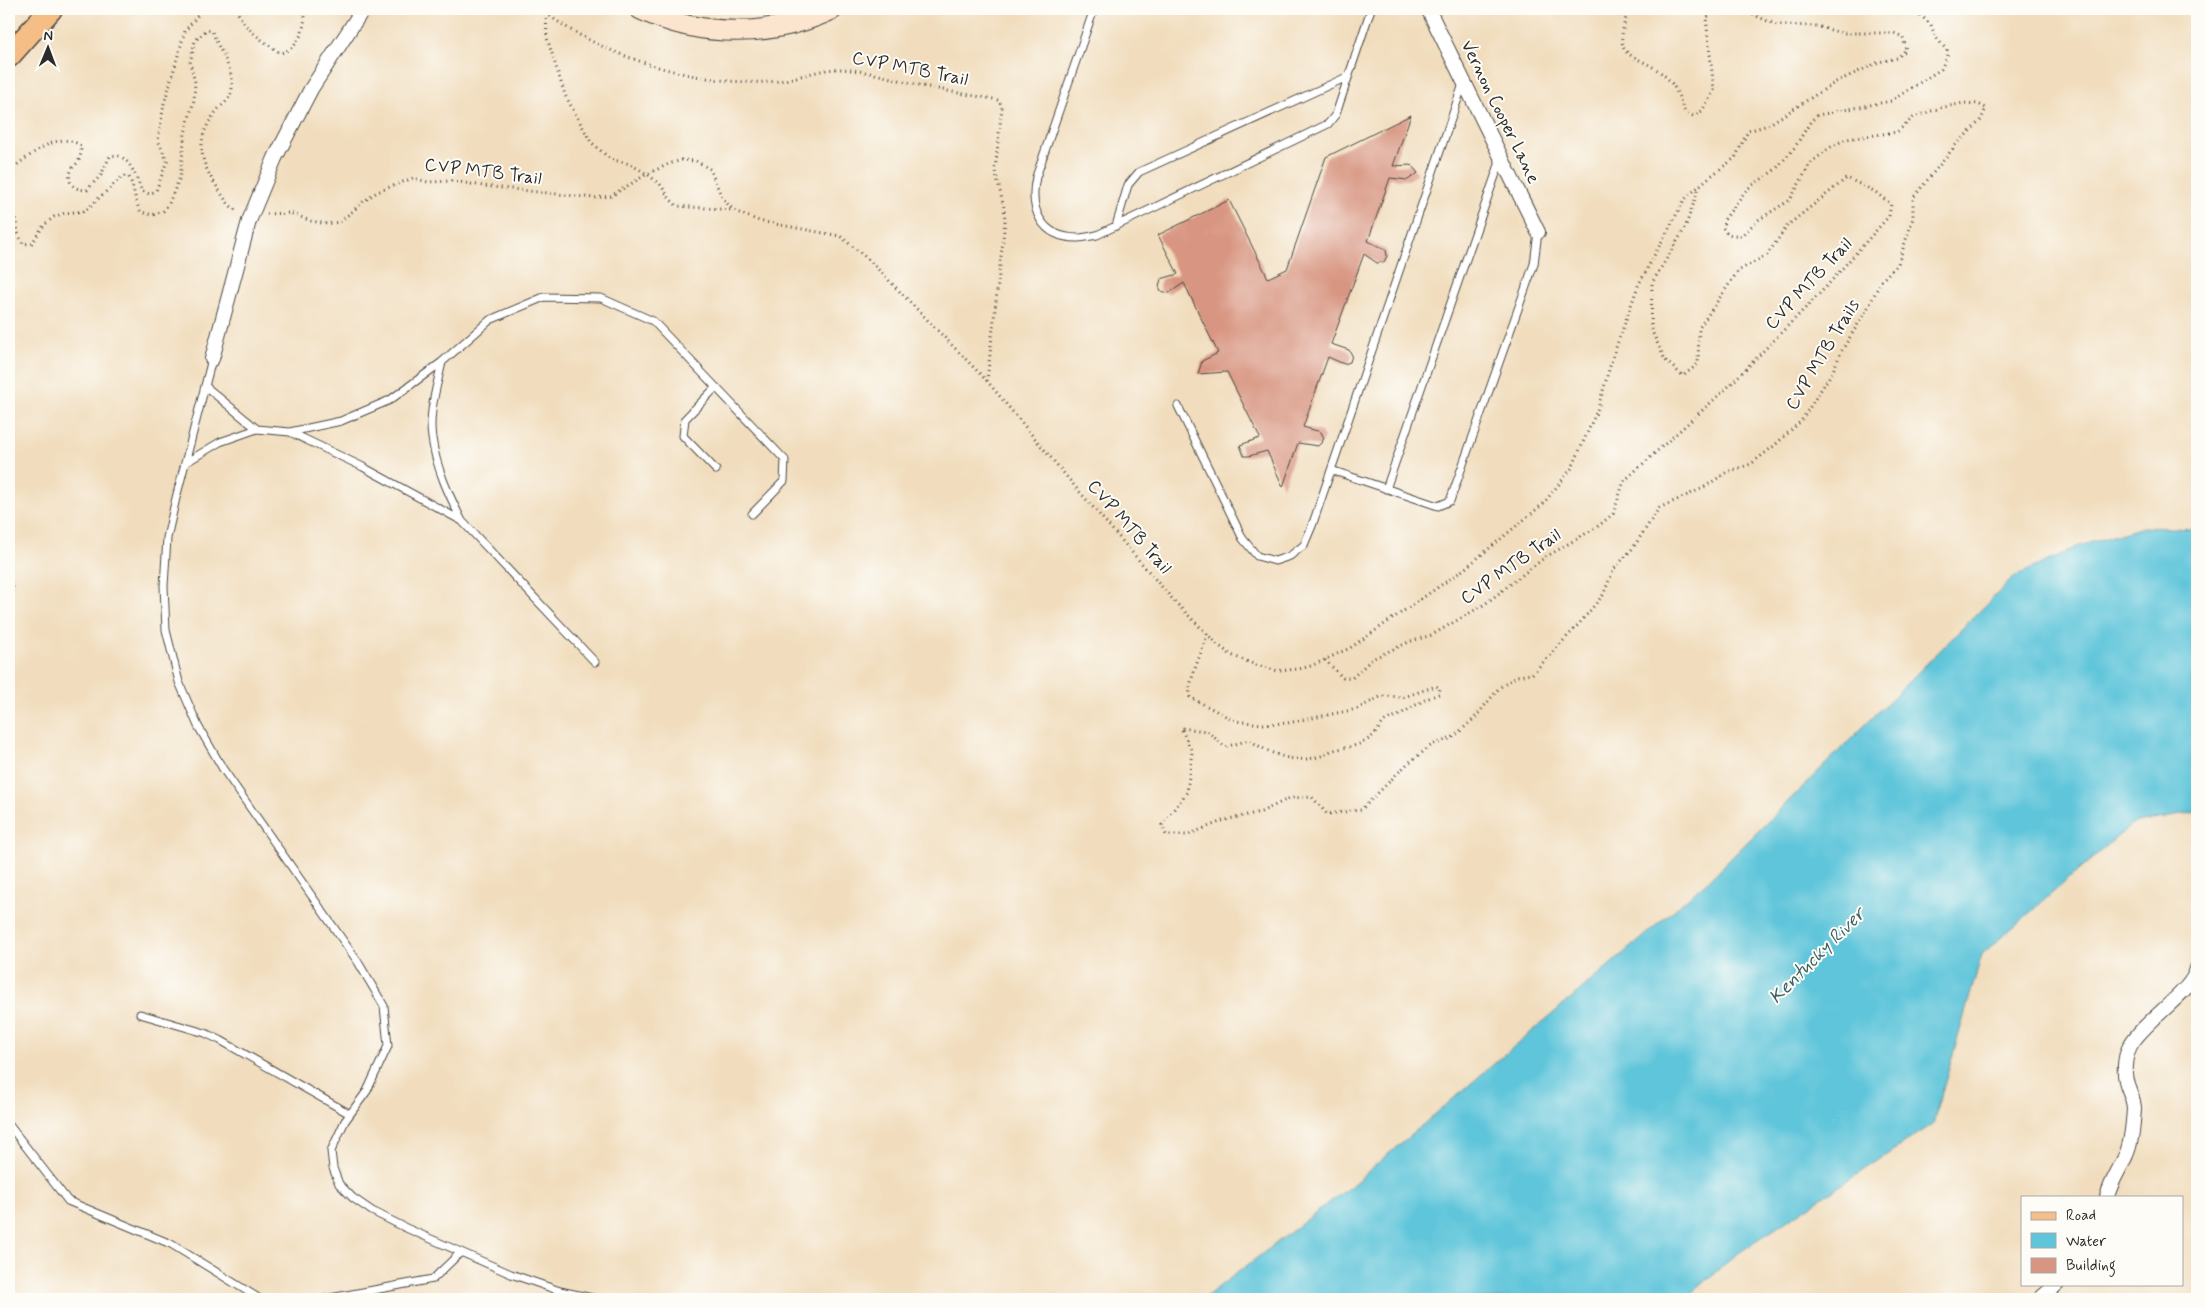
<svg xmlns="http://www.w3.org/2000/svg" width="2206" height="1308" font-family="Mynerve,sans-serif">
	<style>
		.water { fill: #5ec5da; stroke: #447882 }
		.building { fill: #d89581 }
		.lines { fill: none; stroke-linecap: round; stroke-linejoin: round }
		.lane-casing { stroke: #494641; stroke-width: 9 }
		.street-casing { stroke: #494641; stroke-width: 16 }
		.secondary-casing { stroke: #494641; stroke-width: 22 }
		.primary-casing { stroke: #494641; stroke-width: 25 }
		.path { stroke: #494641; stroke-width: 3; stroke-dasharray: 1 4; stroke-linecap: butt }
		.lane { stroke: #fff; stroke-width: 7 }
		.street { stroke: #fff; stroke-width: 14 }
		.secondary { stroke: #fbe5cf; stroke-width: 20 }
		.primary { stroke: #f6be87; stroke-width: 22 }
		.labels { text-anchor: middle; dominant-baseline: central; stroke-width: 4; stroke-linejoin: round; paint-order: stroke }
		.street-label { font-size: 18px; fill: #2b2b2b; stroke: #fdfcf7 }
		.water-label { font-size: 19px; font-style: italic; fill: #3d6168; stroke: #fdfcf7 }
	</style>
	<rect width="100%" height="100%" fill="#fdfcf7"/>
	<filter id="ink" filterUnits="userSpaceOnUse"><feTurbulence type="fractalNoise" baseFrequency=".02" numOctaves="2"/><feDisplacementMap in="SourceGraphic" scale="10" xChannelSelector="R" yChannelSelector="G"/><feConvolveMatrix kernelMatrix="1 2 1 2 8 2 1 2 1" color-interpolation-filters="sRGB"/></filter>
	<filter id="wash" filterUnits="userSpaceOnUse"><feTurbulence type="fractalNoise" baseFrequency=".0096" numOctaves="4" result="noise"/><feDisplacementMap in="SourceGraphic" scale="20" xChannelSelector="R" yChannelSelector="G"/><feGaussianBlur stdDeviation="1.12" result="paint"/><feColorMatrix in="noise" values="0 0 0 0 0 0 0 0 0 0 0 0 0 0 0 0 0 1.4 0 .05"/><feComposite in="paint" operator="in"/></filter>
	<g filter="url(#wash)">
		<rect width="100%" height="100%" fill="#f1ddbd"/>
		<path class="water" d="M2143,527L2197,529V812L2132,824L1982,954L1933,1124L1737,1254L1684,1299H1203L1351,1186L1708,881L2014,577L2079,546Z"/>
		<g id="blocks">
			<path class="building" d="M1411,115L1393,166L1411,165L1418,173L1408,180L1390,178L1368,241L1386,250L1387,256L1384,262L1377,263L1364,254L1331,344L1349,350L1352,355L1350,362L1344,364L1328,357L1303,427L1321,432L1324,438L1322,442L1318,446L1298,443L1283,487L1267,451L1249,456H1244L1240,445L1260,438L1227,372L1198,374L1202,361L1218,353L1184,283L1169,293L1161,291L1159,286L1161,279L1178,274L1158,235L1229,200L1268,278L1287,269L1326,157Z"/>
		</g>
	</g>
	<g filter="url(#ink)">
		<use href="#blocks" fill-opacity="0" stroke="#494641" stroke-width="1"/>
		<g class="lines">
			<defs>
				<path id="lane" d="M1094,9L1036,177C1029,208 1040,238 1078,238C1084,238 1091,236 1097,235L1328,124L1336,114L1371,9
					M1116,226L1128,185L1139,172L1349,76
					M212,359L176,498L167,538L164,586L166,630L179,682L198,726L223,769L358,962L384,1006L388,1046L367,1091L345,1121L331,1151L333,1168L339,1184L353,1198L372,1211L406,1228L511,1274L560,1291L597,1299
					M442,362C437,386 428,413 432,438C436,468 449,495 462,521
					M716,387L685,419L683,436L716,470
					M1178,406L1243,539L1257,556L1275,561L1290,556L1304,545L1312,526L1463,84
					M257,429L290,432L363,467L462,521L595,662
					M290,432L341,421L390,400L442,362L490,320L544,297L601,298L653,321L785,460L784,481L752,514
					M185,463L220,442L257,429L205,386
					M1331,470L1438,506L1450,501L1534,264L1538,232
					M1386,489L1501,159
					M140,1014L205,1033L220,1040L350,1114
					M9,1125L68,1201L171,1244L260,1299
					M325,1299L433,1279L461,1252"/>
				<path id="street" d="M1428,9L1538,232
					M212,359L249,221L275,158L311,89L363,9
					M2107,1197C2111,1181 2120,1169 2126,1155C2132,1142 2133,1123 2134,1109C2134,1101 2131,1095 2128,1087C2123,1075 2124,1058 2130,1046C2143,1021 2194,991 2197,968
					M2040,1299L2057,1284"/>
				<path id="secondary" d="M640,9C700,38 772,38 833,9"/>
				<path id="primary" d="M9,56L51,9"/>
			</defs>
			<use href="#lane" class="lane-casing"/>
			<use href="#street" class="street-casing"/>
			<use href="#secondary" class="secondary-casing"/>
			<use href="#primary" class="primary-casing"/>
			<path class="path" d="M236,9C245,30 262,40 280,53C298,49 304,32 305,15L300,9
				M538,9L546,13L547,38L565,95L591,142L610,159L630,164L647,174L660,184L670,199L677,206L733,210
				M1629,9C1608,66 1637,49 1667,78C1677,87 1679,100 1685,112L1693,116L1702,111L1714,90L1706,18L1719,9
				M546,13C602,57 707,89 779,81C798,78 819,69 839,69C869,70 899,81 928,87C951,92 976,96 999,100L1002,107L995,170L1004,208L1005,221L987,381
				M9,170C29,158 57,128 81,146C81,151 81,157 78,162C76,165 72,167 71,171C66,184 75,190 87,190L101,175L110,156C129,151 136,178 142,191L149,194L156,191L167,161L158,140L164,104L185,31L198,15L200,9
				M9,214L11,213L16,217L18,233L23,244L32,243L44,225L54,217L65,213L85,211L123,176L129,177C135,189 134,201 141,212L153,215L163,211L169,203L180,177L185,133L194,100L195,82L190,63L195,41L206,30L212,31C218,49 235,70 232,89C231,100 221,105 215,113C196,138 199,160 215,184C222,194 227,205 237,211
				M267,214L290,213L311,221L327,224L340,222L364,201L377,192L413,178L428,182L453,181L483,186L594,198L611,196L647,174L669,164L682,160L696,161L710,169L721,195L729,206L737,212L759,221L840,236L869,260L987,381L1072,483L1175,602L1218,645L1231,655L1256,665L1278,671L1299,669L1311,666L1350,648L1463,570L1543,504L1572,468L1598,408L1613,356L1638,286L1656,252L1685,199L1707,179L1735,158L1748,131L1768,125L1836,82L1879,62L1897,58L1906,50L1903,37L1894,33H1841L1817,26L1777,25L1740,9
				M9,577L13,586L12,592L9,594
				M1207,634C1203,652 1187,681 1190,697L1235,721L1262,724L1288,723L1357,709L1382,696L1404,697L1436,686L1440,688L1439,694C1424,699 1413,707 1399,715C1395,717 1389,718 1385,721C1379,727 1375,736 1367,740C1356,747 1346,747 1334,750C1329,751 1325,755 1321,756C1294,765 1271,754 1249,740L1225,747L1207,731L1181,728L1192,752L1187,792L1162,825L1166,835H1187L1225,820L1261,812L1290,798L1312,797L1327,814L1361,810L1407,764L1432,745L1452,738L1474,719L1499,688L1517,676L1532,674L1579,624L1603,595L1614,569L1633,548L1659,508L1703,488L1727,472L1751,464L1775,445L1801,421L1833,371L1841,352L1870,304L1881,281L1898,264L1913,218V198L1955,146L1981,120L1986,108L1978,104L1964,103L1940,108L1914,117L1897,132L1846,139L1829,148L1810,164L1790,200L1758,220L1741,236L1727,234L1723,228L1724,220L1747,189L1776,169L1795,147L1811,121L1818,115L1891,101L1941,69L1947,57V50L1936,38L1931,25L1914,9
				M1325,660L1343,678H1352L1372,659L1411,641L1432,635L1485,604L1544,558L1597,527L1613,514L1624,481L1727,388L1825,288L1889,216L1891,204L1874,191L1847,178L1788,225L1767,255L1738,271L1699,328L1698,364L1683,376L1665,360L1651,329L1652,283L1685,228L1699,188"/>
			<use href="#lane" class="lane"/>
			<use href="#street" class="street"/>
			<use href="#secondary" class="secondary"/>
			<use href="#primary" class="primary"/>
		</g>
	</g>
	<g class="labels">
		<g class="street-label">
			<text transform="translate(910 69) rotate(11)">CVP MTB Trail</text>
			<text transform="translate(1500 112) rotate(64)">Vernon Cooper Lane</text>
			<text transform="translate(483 172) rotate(7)">CVP MTB Trail</text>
			<text transform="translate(1809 284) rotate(-47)">CVP MTB Trail</text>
			<text transform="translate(1823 355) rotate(-59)">CVP MTB Trails</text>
			<text transform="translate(1129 527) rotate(49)">CVP MTB Trail</text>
			<text transform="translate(1511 567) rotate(-35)">CVP MTB Trail</text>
		</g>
		<g class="water-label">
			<text transform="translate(1817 956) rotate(-45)">Kentucky River</text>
		</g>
	</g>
	<rect width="2206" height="1308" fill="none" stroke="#fdfcf7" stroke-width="30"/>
	<rect x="2021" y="1196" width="162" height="90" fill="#fdfcf7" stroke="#a9a8a5"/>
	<rect x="2031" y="1212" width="25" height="8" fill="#f6be87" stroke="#a9a8a5"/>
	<text x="2066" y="1220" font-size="15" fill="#2b2b2b">Road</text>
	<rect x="2031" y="1233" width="25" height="15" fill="#5ec5da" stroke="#a9a8a5"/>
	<text x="2066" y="1246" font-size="15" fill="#2b2b2b">Water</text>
	<rect x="2031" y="1258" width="25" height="15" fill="#d89581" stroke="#a9a8a5"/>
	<text x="2066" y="1270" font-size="15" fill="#2b2b2b">Building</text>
	<g transform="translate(48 48) rotate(1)" stroke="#fdfcf7" stroke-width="4" paint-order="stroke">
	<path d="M0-4L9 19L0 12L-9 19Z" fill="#2b2b2b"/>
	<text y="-8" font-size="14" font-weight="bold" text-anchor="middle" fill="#2b2b2b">N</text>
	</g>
</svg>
